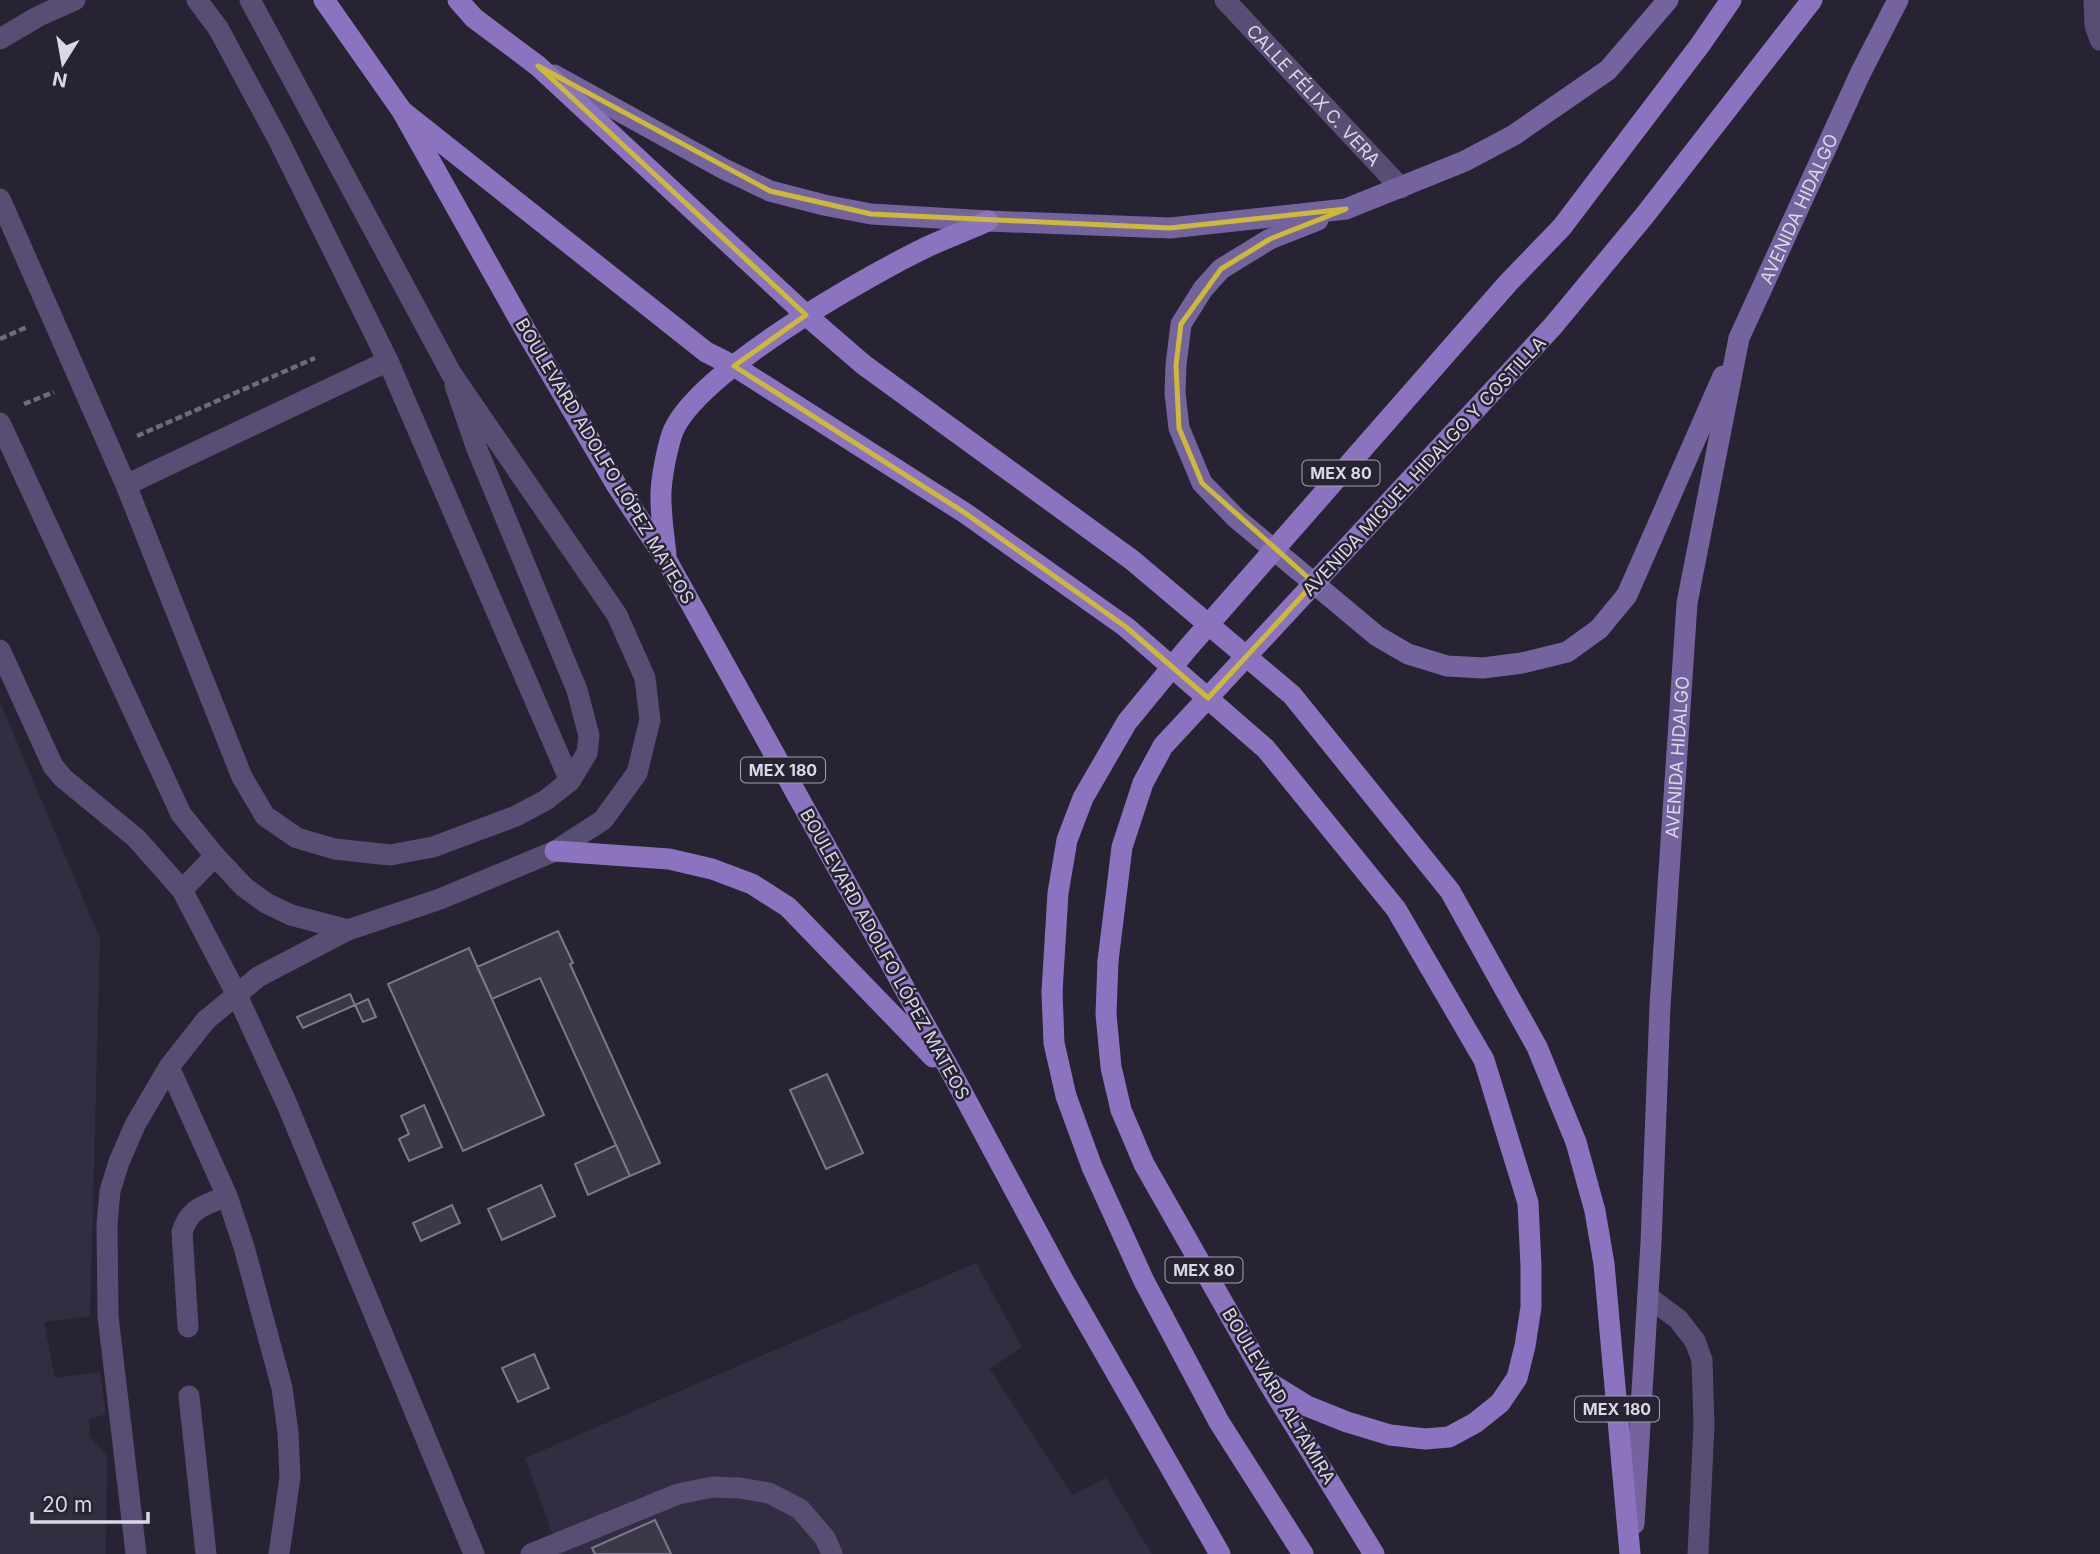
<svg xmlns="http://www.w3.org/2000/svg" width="2100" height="1554" font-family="Inter,sans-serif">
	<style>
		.built { fill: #332d42 }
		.building { fill: #3c3848; stroke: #7d788b; stroke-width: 2 }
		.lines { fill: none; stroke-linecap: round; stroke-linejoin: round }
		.path { stroke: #6f6c79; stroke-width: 4.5; stroke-dasharray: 7 3.5; stroke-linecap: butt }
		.lane { stroke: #584e73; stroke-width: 21 }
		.street { stroke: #584e73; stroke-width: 21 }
		.secondary { stroke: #75639f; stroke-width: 21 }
		.primary { stroke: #8b73c0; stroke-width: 21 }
		.primary-bridge { stroke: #8b73c0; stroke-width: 21 }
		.marked { fill: none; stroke: #ccb938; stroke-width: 5; stroke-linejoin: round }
		.labels { text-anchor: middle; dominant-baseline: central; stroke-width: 5; stroke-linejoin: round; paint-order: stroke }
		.shield { fill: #272333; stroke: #a4a2ae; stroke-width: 2 }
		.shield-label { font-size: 16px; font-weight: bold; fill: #dad8e2 }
		.street-label { font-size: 18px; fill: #dad8e2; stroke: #272333 }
	</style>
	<rect width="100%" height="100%" fill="#272333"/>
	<path class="built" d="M0,702L100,939L90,1316L44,1322L55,1378L100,1372L106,1414L89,1419L90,1437L107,1455L106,1554H0Z
		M976,1263L1022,1347L990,1369L1072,1495L1106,1478L1152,1554H560L525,1458Z"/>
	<path class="building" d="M558,931L573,963L570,964L660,1163L630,1176L540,978L492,999L477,967Z
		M469,948L544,1115L463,1151L388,984Z
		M350,994L355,1005L303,1028L297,1017Z
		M368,999L376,1017L363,1022L355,1005Z
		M827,1074L863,1153L826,1169L790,1090Z
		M424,1105L442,1147L409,1161L399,1139L409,1134L401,1116Z
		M616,1145L630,1176L588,1195L575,1164Z
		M541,1185L555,1216L502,1240L488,1209Z
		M452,1205L460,1223L421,1241L413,1223Z
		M534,1354L549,1388L518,1402L502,1368Z
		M655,1520L671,1554H595L592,1548Z"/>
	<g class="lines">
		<path class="path" d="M0,339L27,327
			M24,404L54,392
			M137,436L315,358"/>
		<path class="lane" d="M197,0L218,28L279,141L388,361L570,781
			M2094,0L2095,25L2100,40
			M0,39L39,16L75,0
			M0,199L126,485L242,777L265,816L297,838L335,849L390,855L433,847L516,816L546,800L570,781L587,753L589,736L577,690L477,449L455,385
			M126,485L388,361
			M0,650L53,766L63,778L136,838L182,890L236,993L286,1102L474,1554
			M182,890L215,856
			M169,1067L227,1196L244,1247L282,1388L288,1433L290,1477L279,1554
			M1648,1297L1678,1319L1695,1341L1702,1360L1704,1424L1698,1554
			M188,1327L182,1232C190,1207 204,1206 227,1196
			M189,1396L206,1554
			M136,1554L108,1316L107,1224L110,1191L119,1162L135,1125L169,1067L206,1020L258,977L348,930
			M531,1554L678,1494L713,1487L740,1488L769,1493L800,1509L825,1538L832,1554"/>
		<g class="street">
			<path id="s1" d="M1225,0L1401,188"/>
			<path d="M0,423L181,814L215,856L244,887L266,903L291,915L348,930L440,899L555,851L603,820L637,773L650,720L645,678L617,615L451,373L250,0"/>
		</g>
		<g class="secondary">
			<path d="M554,75L724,169L770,191L824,205L871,214L988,221L1170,228L1346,209L1465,161L1514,135L1608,70L1668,0"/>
			<path d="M1318,220L1270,239L1221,269L1203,289L1181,324L1176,365L1175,393L1179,428L1202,483L1236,518L1377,636L1408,654L1447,666L1483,668L1522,663L1567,652L1599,629L1627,595L1723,376"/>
			<path id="s2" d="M1634,1524L1651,1243L1660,1006L1687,603L1739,338L1860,74L1898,0"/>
		</g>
		<path class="primary" d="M324,0L402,111L527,333L617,486L666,559L956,1081L1063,1280L1220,1554
			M458,0L474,18L538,66L806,315L864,365L1132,560L1292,695L1450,891L1537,1047L1576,1142L1595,1211L1604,1264L1630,1554
			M402,111L706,352L734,366L965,513L1126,627L1266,749L1396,909L1484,1060L1528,1203L1531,1266V1307L1525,1346L1517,1378L1500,1403L1475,1423L1449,1437L1425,1439L1390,1435L1347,1422L1307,1406L1268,1382
			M666,555C664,535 660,512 661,491C662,475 667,449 672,434C693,374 870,274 929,246C948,237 968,230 988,221
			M555,851L669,859L712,869L752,884L788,907L933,1057
			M1108,961L1106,1014L1111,1067L1121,1110L1144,1164L1268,1382L1374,1554
			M1052,992L1054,1043L1066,1096L1092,1167L1144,1281L1219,1422L1303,1554"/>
		<path class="primary-bridge" d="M1108,961L1122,847L1143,783L1163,746L1553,326L1645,215L1812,0
			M1052,992L1058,893L1067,840L1083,798L1127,722L1187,649L1508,283L1562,227L1700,45L1731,0"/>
	</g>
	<path class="marked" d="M538,66L770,191L871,214L1170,228L1346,209L1270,239L1221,269L1181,324L1176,365L1179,428L1202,483L1314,583L1208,698L1126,627L965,513L734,366L806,315Z"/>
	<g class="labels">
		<g class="shield">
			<rect x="1302.5" y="460.5" width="77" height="25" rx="5"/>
			<rect x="741" y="757.5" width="84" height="25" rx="5"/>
			<rect x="1165.5" y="1257.5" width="77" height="25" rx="5"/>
			<rect x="1575" y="1396.5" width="84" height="25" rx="5"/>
		</g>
		<g class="shield-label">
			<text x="1341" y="473">MEX 80</text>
			<text x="783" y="770">MEX 180</text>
			<text x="1204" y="1270">MEX 80</text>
			<text x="1617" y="1409">MEX 180</text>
		</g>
		<g class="street-label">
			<text stroke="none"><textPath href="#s1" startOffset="130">CALLE FÉLIX C. VERA</textPath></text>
			<text stroke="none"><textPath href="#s2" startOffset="1335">AVENIDA HIDALGO</textPath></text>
			<text transform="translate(605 461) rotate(59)">BOULEVARD ADOLFO LÓPEZ MATEOS</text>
			<text transform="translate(1424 466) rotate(-47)">AVENIDA MIGUEL HIDALGO Y COSTILLA</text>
			<text stroke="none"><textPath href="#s2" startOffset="768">AVENIDA HIDALGO</textPath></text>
			<text transform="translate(885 954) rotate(61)">BOULEVARD ADOLFO LÓPEZ MATEOS</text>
			<text transform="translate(1279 1396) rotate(59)">BOULEVARD ALTAMIRA</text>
		</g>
	</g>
	<g transform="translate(63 63) rotate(191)" stroke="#272333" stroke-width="5" paint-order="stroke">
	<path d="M0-5L12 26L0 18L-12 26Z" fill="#dad8e2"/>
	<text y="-10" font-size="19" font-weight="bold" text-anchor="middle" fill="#dad8e2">N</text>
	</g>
	<path d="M32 1512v10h116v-10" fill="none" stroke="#dad8e2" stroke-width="3.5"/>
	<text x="42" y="1512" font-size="21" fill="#dad8e2" stroke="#272333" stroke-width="5" paint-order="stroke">20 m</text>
</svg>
